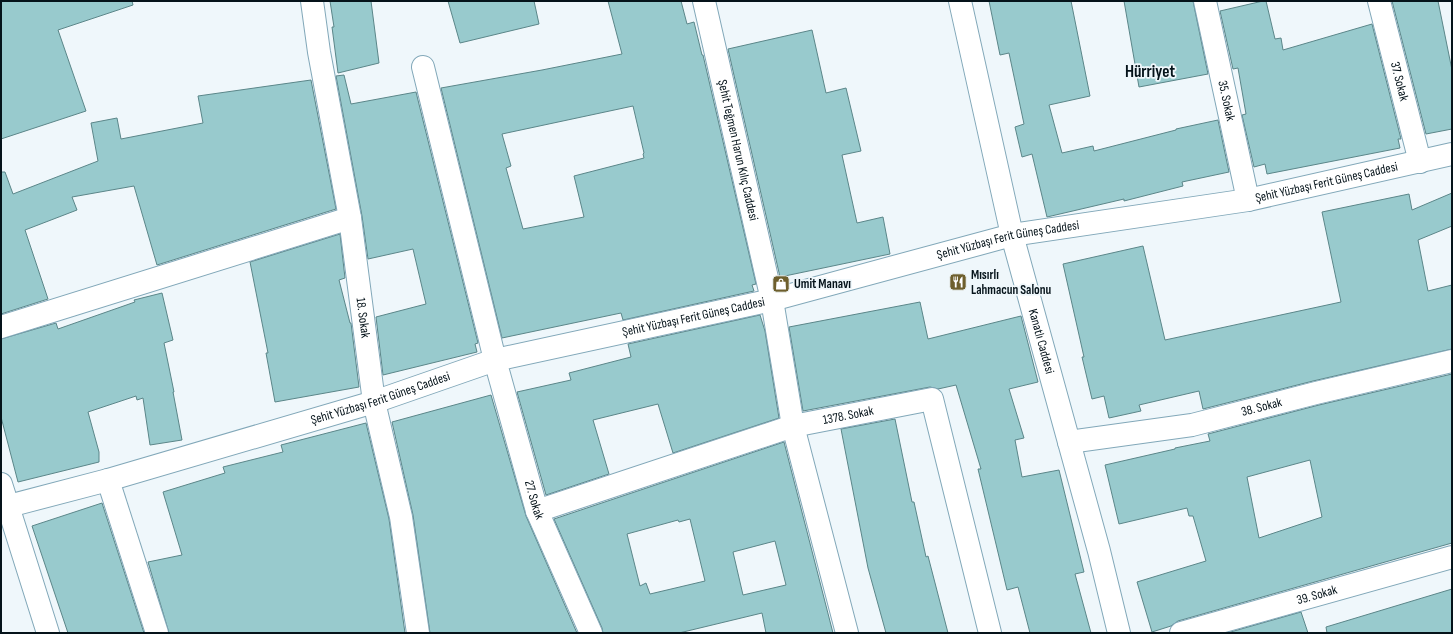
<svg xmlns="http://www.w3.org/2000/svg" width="1453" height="634" font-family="'Sofia Sans Condensed',sans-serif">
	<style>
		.building { fill: #98cacd; stroke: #5b8689; fill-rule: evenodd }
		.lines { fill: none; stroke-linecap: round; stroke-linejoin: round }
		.street-casing { stroke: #82a8b9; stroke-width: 24 }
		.street { stroke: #fff; stroke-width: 22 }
		.labels { text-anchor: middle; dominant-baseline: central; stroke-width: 3.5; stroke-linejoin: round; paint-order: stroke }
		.street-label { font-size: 13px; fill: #05131a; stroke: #eff7fb }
		.poi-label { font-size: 13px; font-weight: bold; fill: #05131a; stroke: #eff7fb; text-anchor: start }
		.district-label { font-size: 17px; font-weight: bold; fill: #05131a; stroke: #eff7fb }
	</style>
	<rect width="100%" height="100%" fill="#eff7fb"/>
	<path class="building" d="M1,1H132L133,5L58,30L86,111L1,139Z
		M330,1H371L379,63L338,73L332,27H334Z
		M448,1H534L539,24L460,43Z
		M608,1H681L687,24L694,22L702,55H703L756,284L752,285L754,291L623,320L621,313L502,338L441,88L542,70L622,54ZM633,106L644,153L643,154L644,158L574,176L584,217L523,229L506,168L511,166L502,134Z
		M989,1H1071L1090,96L1049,105L1062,153L1093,146L1094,151L1176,130V129L1218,120L1229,172L1182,182L1183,186L1124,201V199L1047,217L1032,154L1022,157L1015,127L1024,124L1009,53L1000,55Z
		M1124,1H1193L1208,74L1139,87Z
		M1263,1H1266L1275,39L1281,38L1283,50L1372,24L1401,139H1398L1400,148L1267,174L1265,164L1254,167L1242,115L1246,114L1238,68L1233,69L1220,11Z
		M1392,1H1438L1452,70V129L1426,134Z
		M812,30L826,93L846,88L861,151L842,155L857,223L883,217L890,254L780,277L728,49Z
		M344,75L351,104L416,92L478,343L475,344L477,352L383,375L376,317L426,304L413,249L368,259L362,216L336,76Z
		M311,80L336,209L157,265L134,186L72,197L77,210L25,230L48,299L1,314V172H5L13,194L98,161L91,123L117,118L121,139L203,123L198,96Z
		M1452,193V226L1418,240L1428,291L1452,285V349L1313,381L1203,409L1199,391L1139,405L1141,411L1109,418L1104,396L1092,399L1082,357H1084L1063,264L1143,246L1165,340L1341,302L1322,212L1409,194L1412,210Z
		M340,234L345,278L339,280L350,323H351L359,387L275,402L266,353H268L250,262Z
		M162,293L173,340L164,343L174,392H173L182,440L150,445L143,398L137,400L136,396L88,412L99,452V462L18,482L1,417V339L56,323L58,329L135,302L134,300Z
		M920,302L928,339L1021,316L1038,382L1009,389L1024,438L1015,440L1022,477L1059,470L1084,572L1075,574L1091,633H1030L1018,587L1007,590L978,469H981L956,385L938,389L930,387L803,411L789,327Z
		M760,315L765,331L779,418L673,453L658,404L593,420L609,474L546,495L517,392L571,380L569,373L631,357L628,344Z
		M1452,374V543L1178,621L1171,626L1152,632L1137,582L1206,561L1193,516H1189L1187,508L1119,524L1105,465L1175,449V448L1210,441L1208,434L1319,405ZM1310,460L1322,517L1259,538L1247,477Z
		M491,395L526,516L577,633H430L413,515L392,422Z
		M895,419L912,502H914L926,557L928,556L948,633H886L868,568L841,429Z
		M366,423L389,519L405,633H169L148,562L182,555L163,492L225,473L223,467L283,452L281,445Z
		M784,442L833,633H766L762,613L679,633H603L602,628L554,519ZM690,519L705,581L650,594L646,583L640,586L627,534L678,520L679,522ZM775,541L786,585L743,595L733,552Z
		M102,503L144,633H68L32,526Z
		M1452,589V633H1327L1326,627Z
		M1301,612L1308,633H1227Z"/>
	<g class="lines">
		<defs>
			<g id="street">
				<path id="s1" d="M312,1L319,52L350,218L374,402L401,517L418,633"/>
				<path id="s2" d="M704,1L772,300L793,426L847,633"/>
				<path id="s3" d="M960,1L1012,235L1099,551L1119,633"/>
				<path id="s4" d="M1205,1L1248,200"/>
				<path id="s5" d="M1379,1L1420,162"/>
				<path id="s6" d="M423,67L495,360L537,511L591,633"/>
				<path d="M1,327L350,218"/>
				<path id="s7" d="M1069,442L1192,425L1316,393L1452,361"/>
				<path d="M108,480L157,633"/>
				<path d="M1,484L48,633"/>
				<path id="s8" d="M1,508L108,480L374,402L495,360L772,300L1012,235L1248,200L1452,154"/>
				<path id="s9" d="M537,511L793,426L932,399L990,633"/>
				<path id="s10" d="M1181,633L1452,557"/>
			</g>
		</defs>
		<use href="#street" class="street-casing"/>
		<use href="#street" class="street"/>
	</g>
	<defs>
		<symbol id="restaurant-square" viewBox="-11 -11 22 22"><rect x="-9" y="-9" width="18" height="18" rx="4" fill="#6e5f2d" stroke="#eff7fb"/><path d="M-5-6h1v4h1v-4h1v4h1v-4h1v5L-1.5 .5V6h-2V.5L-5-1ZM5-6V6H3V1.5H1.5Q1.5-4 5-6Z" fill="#fff"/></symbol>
		<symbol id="shop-square" viewBox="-11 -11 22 22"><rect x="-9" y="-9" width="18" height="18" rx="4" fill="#6e5f2d" stroke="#eff7fb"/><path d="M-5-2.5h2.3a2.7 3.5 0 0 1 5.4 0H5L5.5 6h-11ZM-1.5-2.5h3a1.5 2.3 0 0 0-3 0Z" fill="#fff"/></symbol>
	</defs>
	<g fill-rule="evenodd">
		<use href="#restaurant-square" x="948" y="272" width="20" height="20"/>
		<use href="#shop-square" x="771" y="274" width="20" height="20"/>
	</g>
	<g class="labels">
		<g class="street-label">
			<text stroke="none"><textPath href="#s5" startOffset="83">37. Sokak</textPath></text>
			<text stroke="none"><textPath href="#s4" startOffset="102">35. Sokak</textPath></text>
			<text stroke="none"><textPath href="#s2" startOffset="153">Şehit Teğmen Harun Kılıç Caddesi</textPath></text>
			<text stroke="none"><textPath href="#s8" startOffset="1367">Şehit Yüzbaşı Ferit Güneş Caddesi</textPath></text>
			<text stroke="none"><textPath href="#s8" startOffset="1043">Şehit Yüzbaşı Ferit Güneş Caddesi</textPath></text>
			<text stroke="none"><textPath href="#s8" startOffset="719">Şehit Yüzbaşı Ferit Güneş Caddesi</textPath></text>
			<text stroke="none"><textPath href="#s1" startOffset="321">18. Sokak</textPath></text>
			<text stroke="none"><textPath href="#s3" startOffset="350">Kanatlı Caddesi</textPath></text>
			<text stroke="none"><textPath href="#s8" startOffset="395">Şehit Yüzbaşı Ferit Güneş Caddesi</textPath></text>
			<text stroke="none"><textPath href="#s7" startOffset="196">38. Sokak</textPath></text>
			<text stroke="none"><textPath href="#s9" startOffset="326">1378. Sokak</textPath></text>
			<text stroke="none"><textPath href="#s6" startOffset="447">27. Sokak</textPath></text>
			<text stroke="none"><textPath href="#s10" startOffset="141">39. Sokak</textPath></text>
		</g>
		<g class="poi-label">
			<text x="971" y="275">Mısırlı<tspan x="971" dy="15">Lahmacun Salonu</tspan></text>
			<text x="794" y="284">Umit Manavı</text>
		</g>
		<g class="district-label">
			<text x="1150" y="72">Hürriyet</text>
		</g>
	</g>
	<rect width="1453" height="634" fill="none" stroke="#05131a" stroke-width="4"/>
</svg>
